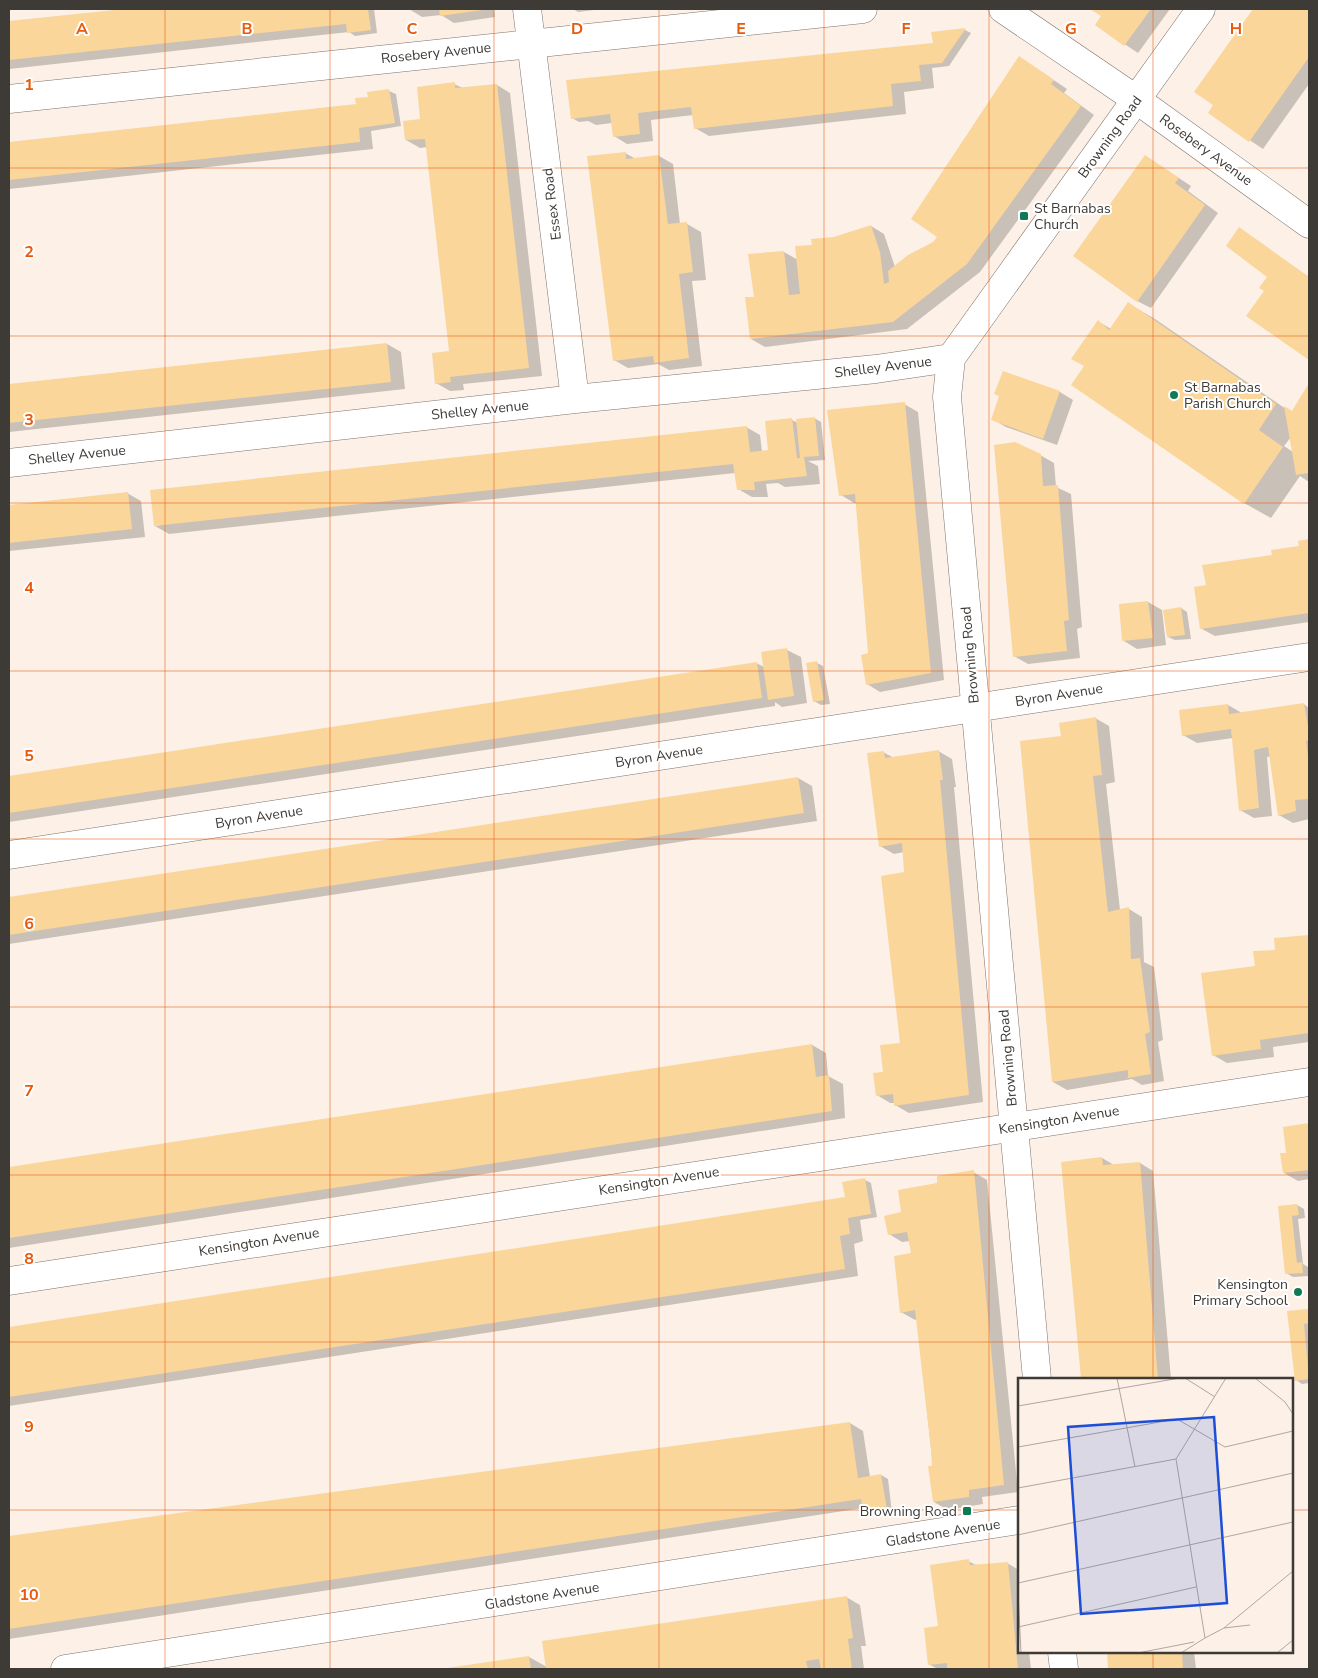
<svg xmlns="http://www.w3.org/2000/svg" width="1318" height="1678" font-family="'Nunito Sans',sans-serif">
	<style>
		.shadow { fill: #0003; fill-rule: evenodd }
		.building { fill: #fad69a }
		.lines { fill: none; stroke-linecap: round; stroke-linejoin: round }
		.minor-casing { stroke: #7e736b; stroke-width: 29 }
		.secondary-casing { stroke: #7e736b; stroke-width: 29 }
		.minor { stroke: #fff; stroke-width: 28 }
		.secondary { stroke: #fff; stroke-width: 28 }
		.grid { fill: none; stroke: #e8590c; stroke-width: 1; stroke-opacity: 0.55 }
		.poi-dot { fill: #107a54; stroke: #fff; stroke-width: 2 }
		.labels { text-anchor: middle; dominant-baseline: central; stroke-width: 4; stroke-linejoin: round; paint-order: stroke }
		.street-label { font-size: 14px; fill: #3e3a36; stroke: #fff }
		.poi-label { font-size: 14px; fill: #3e3a36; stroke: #fff; text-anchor: start }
		.inset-road { fill: none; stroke: #b0a7a0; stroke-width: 1 }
		.view { fill: #1d4ed8; fill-opacity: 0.15; stroke: #1d4ed8; stroke-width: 2.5 }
		.inset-edge { fill: none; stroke: #3e3a36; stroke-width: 2.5 }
		.grid-label { font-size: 16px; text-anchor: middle; font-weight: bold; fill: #e8590c; stroke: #fff; stroke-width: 4; stroke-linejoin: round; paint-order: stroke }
	</style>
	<rect width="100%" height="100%" fill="#fcf0e7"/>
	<path class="shadow" d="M136,9H374L377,33L355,36L349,32L9,69V22Z
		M409,9H494L495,17L454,23L441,15L422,17Z
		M573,9H602L578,12Z
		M1092,9H1170L1138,53L1096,25L1102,16Z
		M1255,9H1309V84L1263,149L1209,113L1215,105L1196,91Z
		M965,30L971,33L949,66L932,68L934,88L904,92L906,114L709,136L695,128L693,115L651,120L653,141L627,144L614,136L612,123L596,125L588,121L579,122L572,118L934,44L933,33Z
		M1033,66L1067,89L1064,93L1094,115L980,272L907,329L765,347L751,339L755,298L784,252L798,260L813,247L871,226L884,234L895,267L933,243L939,237Z
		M454,84L463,88L497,85L510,93L542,376L463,384L464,390L450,391L436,383L450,352L427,147L420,148L406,140Z
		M389,91L396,94L401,126L371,131L373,149L9,189V144L357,105Z
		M625,153L636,159L659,156L673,164L680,224H687L701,232L706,280L692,281L702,366L669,370L658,364L628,368L614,360Z
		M1159,165L1191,186L1188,191L1218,213L1151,308L1137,301Z
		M1288,263L1309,277V359L1248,316Z
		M1129,304L1155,319L1286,409L1292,412L1309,385V482L1300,476L1271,518L1244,503L1086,366L1099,322L1111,329ZM1291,437L1293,452L1284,446Z
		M387,344L401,352L405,389L9,432V385Z
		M1004,372L1060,392L1073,400L1057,445L1006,427L992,419L1001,397Z
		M904,404L918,412L944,680L880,692L867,684L869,654L857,503H854L841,495Z
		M814,418L821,422L825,460L808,461L818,466L820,484L785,487L778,483L766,484L768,497H752L738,489L735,473L169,534L155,526L746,427L760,435L762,452L769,451L792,420L798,423Z
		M1040,455L1054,463L1056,487L1071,494L1082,627L1077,629L1080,658L1028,664L1014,656Z
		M127,493L141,501L145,537L9,551V506Z
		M1309,541V622L1215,636L1202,629L1207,586L1273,556L1300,547V542Z
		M1148,602L1162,610L1166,645L1137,649L1124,641Z
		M1181,608L1187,612L1191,639L1175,640L1168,637Z
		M787,650L801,657L807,703L782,707L775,702V706L9,822V777L756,663L764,667Z
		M817,663L823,666L830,704L821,705L814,701Z
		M1304,704L1309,708V819L1293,823L1279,815L1271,756L1267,757L1272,816L1254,818L1240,810L1233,738L1197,743L1183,735L1180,711L1228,705L1242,713Z
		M1095,718L1109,726L1115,782L1106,784L1120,910L1129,909L1142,917L1144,962L1154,967L1163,1040L1158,1042L1164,1081L1142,1085L1132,1079L1067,1090L1053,1082L1062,737Z
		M938,751L952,759L956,787H954L983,1102L909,1113L895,1105V1103H890L877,1095L885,1073L901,1044L906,873L904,852L894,854L880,846L883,752L894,758Z
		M798,778L812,786L817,821L9,944V898Z
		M1309,937V1042L1273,1047L1274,1057L1227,1063L1213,1055L1256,967L1276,951L1275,939Z
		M812,1045L826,1053L828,1076L843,1084L845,1118L9,1248V1168Z
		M1309,1125V1179L1298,1181L1284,1173L1288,1154L1284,1128Z
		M1102,1158L1114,1165L1140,1163L1153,1171L1171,1379H1083L1063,1163Z
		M973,1172L987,1180L1018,1492L982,1497L983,1504L948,1510L934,1502L933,1467L917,1319L915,1320L901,1312L912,1255L910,1241L902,1242L889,1234L903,1213L938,1184Z
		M865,1180L871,1183L877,1217L860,1220L863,1241L854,1244L858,1276L9,1406V1328L846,1198Z
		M1297,1205L1304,1209L1305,1218L1298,1219L1303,1264L1308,1267L1309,1276L1293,1277L1286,1273L1279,1207Z
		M1307,1310L1309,1311V1383L1302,1384L1296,1380L1289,1312Z
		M850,1423L863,1431L870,1477L881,1475L888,1479L892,1513L871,1516L864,1513L863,1508L9,1639V1537Z
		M968,1561L978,1566L1007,1563L1019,1570V1652H1029L1031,1669H938L930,1665L939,1628Z
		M846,1597L860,1605L866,1646H861L864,1669H449L529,1657L547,1667Z
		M1108,1652H1194L1196,1669H1109Z"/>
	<path class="building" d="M124,9H368L371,30L347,33L346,24L9,60V21Z
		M439,9H482L483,10L440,16Z
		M1090,9H1151L1124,46L1095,25L1101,16Z
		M1253,9H1309V57L1249,142L1208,113L1213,105L1194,92Z
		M966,28L942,63L919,65L921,81L891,84L893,106L694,129L691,107L638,113L640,134L613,137L610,114L571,119L566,80L933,43L931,32Z
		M1019,56L1054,80L1051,84L1081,106L967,264L893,322L750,339L745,297H754L748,254L784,251L789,295L800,294L795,246L812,245L811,239L834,237L871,225L880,252L884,284L889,282L888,271L908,255L933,242L937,237L911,219Z
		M455,82V88L497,84L529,368L450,377L451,382L435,384L432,353L449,351L425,139L405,140L403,121L420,119L417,87Z
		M389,89L395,123L359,128L360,142L9,180V142L356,104L355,98L368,97L367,92Z
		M626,152V159L659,155L668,224L687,222L693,272L679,274L689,358L654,363L653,356L613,361L587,156Z
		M1145,155L1179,178L1175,183L1205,205L1137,302L1073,256Z
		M1239,227L1309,277V360L1246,316L1264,291L1259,288L1267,277L1226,246Z
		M1128,302L1276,404L1259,430L1283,447L1244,504L1071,385L1084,366L1071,359L1098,320L1109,330Z
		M387,343L391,382L9,423V384Z
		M1003,371L1060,391L1043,439L991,420L999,396L994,394Z
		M1309,383V473L1296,475L1284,406L1292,411Z
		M905,402L931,673L866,685L861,655L868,653L855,494L839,496L827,410Z
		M815,417L819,456L804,457L807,476L754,482L755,490H737L733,464L154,526L150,490L747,426L750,452L768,450L765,421L792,418L797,458H800L796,419Z
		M1015,442L1041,454L1043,486L1058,485L1069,620L1064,621L1067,651L1013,657L994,445Z
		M128,492L132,529L9,543V505Z
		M1309,539V613L1200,629L1194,587L1206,585L1202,565L1272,555L1271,550L1299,546L1298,541Z
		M1148,601L1153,638L1122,641L1119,604Z
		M1181,607L1185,635L1167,637L1163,610Z
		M787,648L794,696L768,700L761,652Z
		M817,661L824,700L813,702L806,663Z
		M757,662L762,698L9,813V776Z
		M1304,703L1309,732V740L1306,741L1309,764V799L1295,800L1296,811L1278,816L1268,747L1254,750L1259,808L1239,811L1231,729L1182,736L1179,710L1228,704L1229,714Z
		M1096,717L1102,775L1093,776L1108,912L1129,907L1131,959L1140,958L1150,1032L1145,1034L1151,1074L1128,1078V1070L1052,1082L1020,741L1061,736L1059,723Z
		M939,750L943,780H940L969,1095L894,1106L893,1094L876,1096L873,1073L883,1072L880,1045L900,1043L881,876L904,872L902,843L879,847L867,753L884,751L885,758Z
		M798,777L804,813L9,935V897Z
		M1309,935V1033L1260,1040L1261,1049L1212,1056L1201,973L1255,966L1253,951L1275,950L1274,938Z
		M812,1044L816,1077L829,1075L832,1111L9,1238V1167Z
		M1309,1123V1170L1283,1173L1280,1153H1286L1283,1127Z
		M1102,1157L1103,1165L1140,1162L1158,1379H1081L1061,1162Z
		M974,1170L1004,1485L969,1490V1497L933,1502L928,1466H932L931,1449L915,1310L900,1313L894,1256L911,1253L907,1232L888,1235L884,1216L901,1212L898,1190L937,1183V1176Z
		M865,1178L871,1214L848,1218L850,1234L840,1236L845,1269L9,1397V1327L845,1197L842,1182Z
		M1297,1204L1299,1215L1292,1216L1297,1263L1302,1262L1303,1273L1285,1274L1278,1206Z
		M1308,1309L1309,1323L1304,1324L1309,1379L1295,1381L1287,1311Z
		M850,1422L858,1478L881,1474L887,1510L863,1513L861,1499L9,1629V1536Z
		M969,1559L970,1565L1008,1562L1018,1669H947V1663L928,1665L924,1628L938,1626L930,1565Z
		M847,1596L853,1638L848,1639L852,1669H821L819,1659L806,1661L808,1669H546L542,1641Z
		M1107,1652H1182L1183,1669H1108Z
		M529,1656L531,1669H447V1668Z"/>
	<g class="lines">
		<defs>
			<path id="minor" d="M527,9L575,399
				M1003,9L1137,100L1309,224
				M9,99L863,9
				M9,463L575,399L876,369L951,358
				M9,855L1309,657
				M9,1281L1309,1082
				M65,1669L1019,1520"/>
			<path id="secondary" d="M1037,1379L947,397L951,358L1201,9
				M1062,1652L1064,1669"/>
		</defs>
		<use href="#minor" class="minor-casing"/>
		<use href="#secondary" class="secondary-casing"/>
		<use href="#minor" class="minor"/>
		<use href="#secondary" class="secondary"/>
	</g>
	<path class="grid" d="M165,9V1669M330,9V1669M494,9V1669M659,9V1669M824,9V1669M989,9V1669M1153,9V1379M9,168H1309M9,336H1309M9,503H1309M9,671H1309M9,839H1309M9,1007H1309M9,1175H1309M9,1342H1309M9,1510H1019M1292,1510H1309M1153,1652V1669"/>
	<g class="poi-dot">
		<rect x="1019" y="211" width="10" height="10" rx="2.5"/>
		<circle cx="1174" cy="395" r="5"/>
		<circle cx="1298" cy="1292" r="5"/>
		<rect x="962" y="1506" width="10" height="10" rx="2.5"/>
	</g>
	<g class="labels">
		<g class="street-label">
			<text transform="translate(436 53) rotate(-6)">Rosebery Avenue</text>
			<text transform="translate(1110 137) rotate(-54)">Browning Road</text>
			<text transform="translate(1206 150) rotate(36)">Rosebery Avenue</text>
			<text transform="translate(552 204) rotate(-97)">Essex Road</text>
			<text transform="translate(883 367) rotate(-7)">Shelley Avenue</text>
			<text transform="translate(480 410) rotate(-6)">Shelley Avenue</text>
			<text transform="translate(77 455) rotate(-6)">Shelley Avenue</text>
			<text transform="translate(970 655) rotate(-95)">Browning Road</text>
			<text transform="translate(1059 695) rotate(-9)">Byron Avenue</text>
			<text transform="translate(659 756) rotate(-9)">Byron Avenue</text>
			<text transform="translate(259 817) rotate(-9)">Byron Avenue</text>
			<text transform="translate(1008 1058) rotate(-95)">Browning Road</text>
			<text transform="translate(1059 1120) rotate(-9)">Kensington Avenue</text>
			<text transform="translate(659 1181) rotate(-9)">Kensington Avenue</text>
			<text transform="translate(259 1242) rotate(-9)">Kensington Avenue</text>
			<text transform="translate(943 1533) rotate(-9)">Gladstone Avenue</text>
			<text transform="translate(542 1596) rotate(-9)">Gladstone Avenue</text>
		</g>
		<g class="poi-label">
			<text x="1034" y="208">St Barnabas<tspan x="1034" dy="16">Church</tspan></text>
			<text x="1184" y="387">St Barnabas<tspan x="1184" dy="16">Parish Church</tspan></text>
			<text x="1288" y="1284" text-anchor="end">Kensington<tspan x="1288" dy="16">Primary School</tspan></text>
			<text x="957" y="1511" text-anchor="end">Browning Road</text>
		</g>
	</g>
	<g transform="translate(1018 1378)">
		<rect width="275" height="275" fill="#fcf0e7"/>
		<path class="inset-road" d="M99,0L117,89M167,0L197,19M237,0L267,24L275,36M0,28L162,0M0,69L159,41L207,69L275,53M0,110L158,81M0,157L275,95M0,205L275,144M0,214L3,275M0,249L178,209M206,250L275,193M187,260L206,250L232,247M120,275L176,264M163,275L187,260L158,81L208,0M259,275L275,262"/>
		<path class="view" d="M196,39L209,225L63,236L50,49Z"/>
		<rect width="275" height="275" class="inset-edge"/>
	</g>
	<g class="grid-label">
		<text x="82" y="34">A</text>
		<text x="247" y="34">B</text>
		<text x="412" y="34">C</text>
		<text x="577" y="34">D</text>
		<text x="741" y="34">E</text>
		<text x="906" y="34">F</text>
		<text x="1071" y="34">G</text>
		<text x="1236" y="34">H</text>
		<text x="29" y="90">1</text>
		<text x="29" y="257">2</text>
		<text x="29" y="425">3</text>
		<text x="29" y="593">4</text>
		<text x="29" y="761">5</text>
		<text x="29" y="929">6</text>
		<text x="29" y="1096">7</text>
		<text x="29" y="1264">8</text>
		<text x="29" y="1432">9</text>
		<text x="29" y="1600">10</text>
	</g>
	<rect width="1318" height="1678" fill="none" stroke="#3e3a36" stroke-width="20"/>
</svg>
